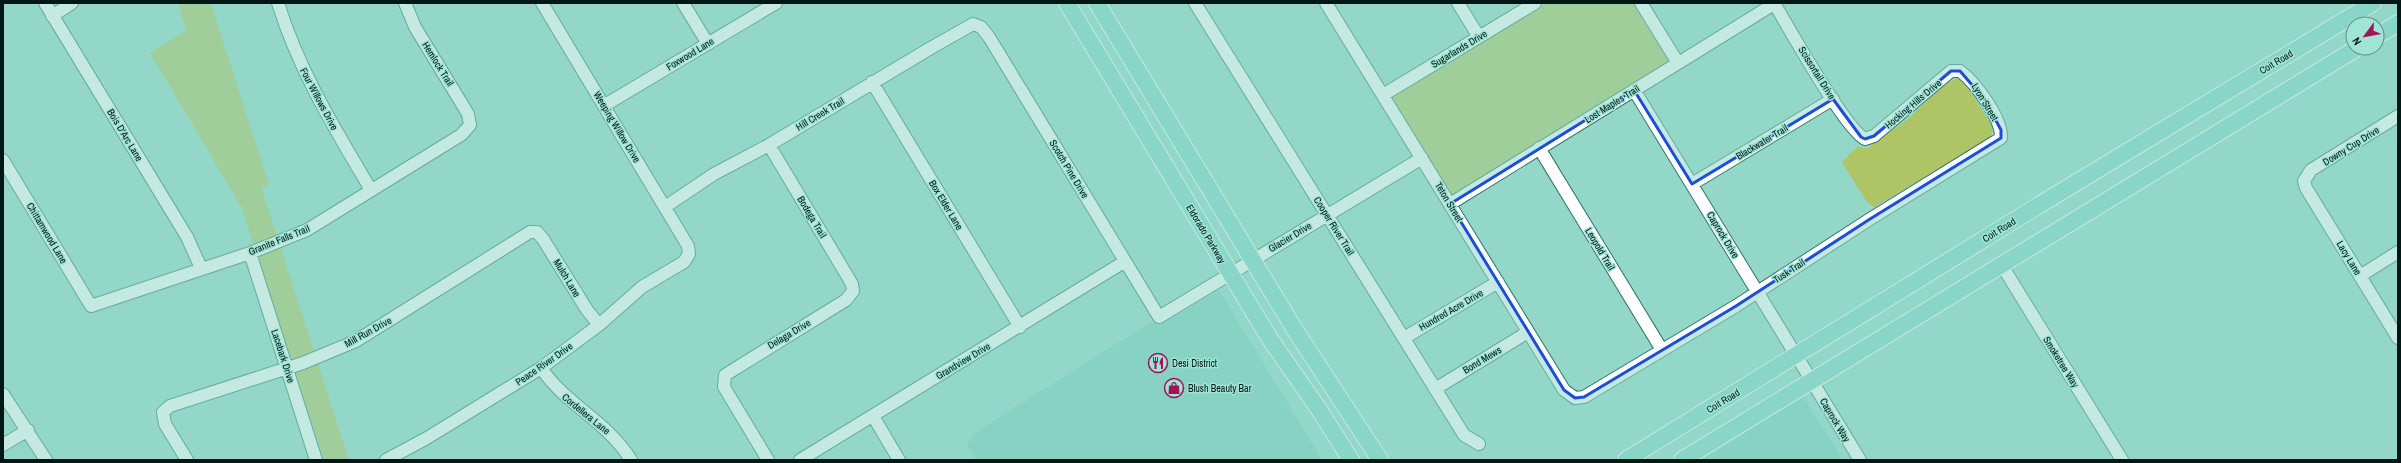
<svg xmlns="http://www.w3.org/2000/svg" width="2401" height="463" font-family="'Archivo Narrow',sans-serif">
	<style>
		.built { fill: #7dccbc }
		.green { fill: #afc465 }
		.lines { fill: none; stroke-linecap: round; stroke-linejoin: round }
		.minor-casing { stroke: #317669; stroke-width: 14 }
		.major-casing { stroke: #fff; stroke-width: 18 }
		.minor { stroke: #fff; stroke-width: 12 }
		.major { stroke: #7fd4c7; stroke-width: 16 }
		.marked { fill: none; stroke: #1d4ed8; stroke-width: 3; stroke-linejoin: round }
		.labels { text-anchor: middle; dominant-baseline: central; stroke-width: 3; stroke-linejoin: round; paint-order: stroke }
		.street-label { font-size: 10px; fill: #001713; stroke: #9fe4d5 }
		.poi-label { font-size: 10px; fill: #001713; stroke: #9fe4d5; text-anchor: start }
	</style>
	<rect width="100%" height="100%" fill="#92d7c8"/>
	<path class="built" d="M1219,290L1322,460H976L967,445L976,432L1151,322L1172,318Z
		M1803,396L1843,460H1701Z"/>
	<path class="green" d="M178,3H211L269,185L262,189L349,460H324L242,208L150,53L186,30Z
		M1545,3H1633L1670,63L1451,196L1391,97Z
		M1958,78L1967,86L1993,127L1990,138L1874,207L1867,202L1842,162L1857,147L1868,148L1871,145L1908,119L1944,85Z"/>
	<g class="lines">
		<defs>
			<path id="minor" d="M45,3L187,237L201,268
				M278,3C299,71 335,129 371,190
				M683,3L708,44
				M1195,3L1464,435L1479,444
				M1326,3L1564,390L1575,398L1584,397L1736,306L1870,219L2001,138C2002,119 1976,83 1960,71H1951L1874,136L1865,139C1845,129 1789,28 1774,3
				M1458,3L1479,37
				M1641,3L1678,63
				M52,16L72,3
				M872,82L1020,327
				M1634,90L1860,460
				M1383,95L1535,3
				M605,105L776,3
				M2398,116L2311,170L2304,181L2306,188L2398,338
				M1539,148L1662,350
				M3,160L91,306L250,253L307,230L461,135L470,125L468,114L415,27L405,3
				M1692,184L1833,99
				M1450,204L1774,4
				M665,207L714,174L769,145L929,49L973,24L981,27L989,37L1159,317L1422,158
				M250,253L316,460
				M2001,264L2122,460
				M2360,276L2398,252
				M1404,338L1498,282
				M541,368C566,405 607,421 631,460
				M1435,389L1528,332
				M3,394L46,460
				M873,416L899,460
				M3,445L28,430
				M187,460L165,424L163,412L170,406L303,363L356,341L530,232H537L543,239L587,310L599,325
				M386,460L427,438L541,368L599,325L642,287L684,262L689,254L688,246L542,3
				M768,460L724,387L725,375L846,300L853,291L852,284L769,145
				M800,460L1124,262"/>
			<path id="major" d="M1067,3L1270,339L1320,411L1351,460
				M1097,3L1295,330L1380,460
				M2377,36L2398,23
				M1626,460L2049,199L2373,3
				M1682,460L2357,48"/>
		</defs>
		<use href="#minor" class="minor-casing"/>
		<use href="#major" class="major-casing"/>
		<use href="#minor" class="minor"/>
		<use href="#major" class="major"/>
	</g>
	<path d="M0 0H2401V463H0ZM1951,71H1960L1985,100L2001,130V138L1870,219L1736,306L1584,397L1575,398L1564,390L1450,204L1634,90L1692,184L1833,99L1861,137L1865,139L1874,136Z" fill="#92d7c8" fill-opacity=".55" fill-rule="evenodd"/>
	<path class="marked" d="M1951,71H1960L1985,100L2001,130V138L1870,219L1736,306L1584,397L1575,398L1564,390L1450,204L1634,90L1692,184L1833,99L1861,137L1865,139L1874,136Z"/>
	<defs>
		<symbol id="restaurant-ring" viewBox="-11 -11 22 22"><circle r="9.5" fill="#9fe4d5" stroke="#a21357" stroke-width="1.5"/><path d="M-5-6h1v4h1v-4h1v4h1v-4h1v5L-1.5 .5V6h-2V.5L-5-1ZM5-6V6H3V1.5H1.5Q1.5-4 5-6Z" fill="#a21357"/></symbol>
		<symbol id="shop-ring" viewBox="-11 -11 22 22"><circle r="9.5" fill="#9fe4d5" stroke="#a21357" stroke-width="1.5"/><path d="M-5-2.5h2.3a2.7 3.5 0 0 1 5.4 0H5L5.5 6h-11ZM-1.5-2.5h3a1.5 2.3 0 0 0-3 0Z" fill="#a21357"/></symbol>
	</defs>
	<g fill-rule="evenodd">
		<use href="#restaurant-ring" x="1147" y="352" width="22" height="22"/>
		<use href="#shop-ring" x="1163" y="377" width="22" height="22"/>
	</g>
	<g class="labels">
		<g class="street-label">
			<text transform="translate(1459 49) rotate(-31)">Sugarlands Drive</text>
			<text transform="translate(690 54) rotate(-31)">Foxwood Lane</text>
			<text transform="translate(2276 62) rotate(-31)">Coit Road</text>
			<text transform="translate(438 64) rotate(58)">Hemlock Trail</text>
			<text transform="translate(1817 73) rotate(58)">Scissortail Drive</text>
			<text transform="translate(319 99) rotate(62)">Four Willows Drive</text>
			<text transform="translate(1985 102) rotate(59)">Lyon Street</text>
			<text transform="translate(1612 104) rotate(-32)">Lost Maples Trail</text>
			<text transform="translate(1913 104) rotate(-40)">Hocking Hills Drive</text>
			<text transform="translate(820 114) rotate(-31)">Hill Creek Trail</text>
			<text transform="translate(617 127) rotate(59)">Weeping Willow Drive</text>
			<text transform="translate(125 135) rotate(59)">Bois D'Arc Lane</text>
			<text transform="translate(1762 142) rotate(-31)">Blackwater Trail</text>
			<text transform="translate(2351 146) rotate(-32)">Downy Cup Drive</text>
			<text transform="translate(1069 169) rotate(59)">Scotch Pine Drive</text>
			<text transform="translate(1449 202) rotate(59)">Teton Street</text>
			<text transform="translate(946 205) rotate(59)">Box Elder Lane</text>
			<text transform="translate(812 217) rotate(59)">Bodega Trail</text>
			<text transform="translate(1334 226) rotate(58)">Cooper River Trail</text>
			<text transform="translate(1999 230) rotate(-32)">Coit Road</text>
			<text transform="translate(47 233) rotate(59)">Chittamwood Lane</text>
			<text transform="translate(1206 234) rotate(59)">Eldorado Parkway</text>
			<text transform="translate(1723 235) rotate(59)">Caprock Drive</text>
			<text transform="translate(1290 237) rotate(-31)">Glacier Drive</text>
			<text transform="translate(279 240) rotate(-22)">Granite Falls Trail</text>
			<text transform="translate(1600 249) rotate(59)">Leopold Trail</text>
			<text transform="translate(2349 258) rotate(59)">Lacy Lane</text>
			<text transform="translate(1789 271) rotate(-33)">Tusk Trail</text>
			<text transform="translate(567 278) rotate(59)">Mulch Lane</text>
			<text transform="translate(1451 310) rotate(-30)">Hundred Acre Drive</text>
			<text transform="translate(368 332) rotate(-29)">Mill Run Drive</text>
			<text transform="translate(789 334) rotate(-31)">Delaga Drive</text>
			<text transform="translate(283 356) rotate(72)">Lacebark Drive</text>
			<text transform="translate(1482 360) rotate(-31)">Bond Mews</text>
			<text transform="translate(963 361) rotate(-31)">Grandview Drive</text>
			<text transform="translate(2061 362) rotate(58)">Smoketree Way</text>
			<text transform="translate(544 364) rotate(-35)">Peace River Drive</text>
			<text transform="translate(1723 401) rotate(-31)">Coit Road</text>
			<text transform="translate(586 414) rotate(39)">Cordellera Lane</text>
			<text transform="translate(1835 420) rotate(59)">Caprock Way</text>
		</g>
		<g class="poi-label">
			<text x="1172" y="363">Desi District</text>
			<text x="1188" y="388">Blush Beauty Bar</text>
		</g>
	</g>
	<rect width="2401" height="463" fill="none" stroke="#001713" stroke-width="8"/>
	<g transform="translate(2365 36) rotate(238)"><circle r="19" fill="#9fe4d5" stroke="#5f9287"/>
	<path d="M0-3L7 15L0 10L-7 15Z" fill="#a21357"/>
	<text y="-6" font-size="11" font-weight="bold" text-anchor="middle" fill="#001713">N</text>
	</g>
</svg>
